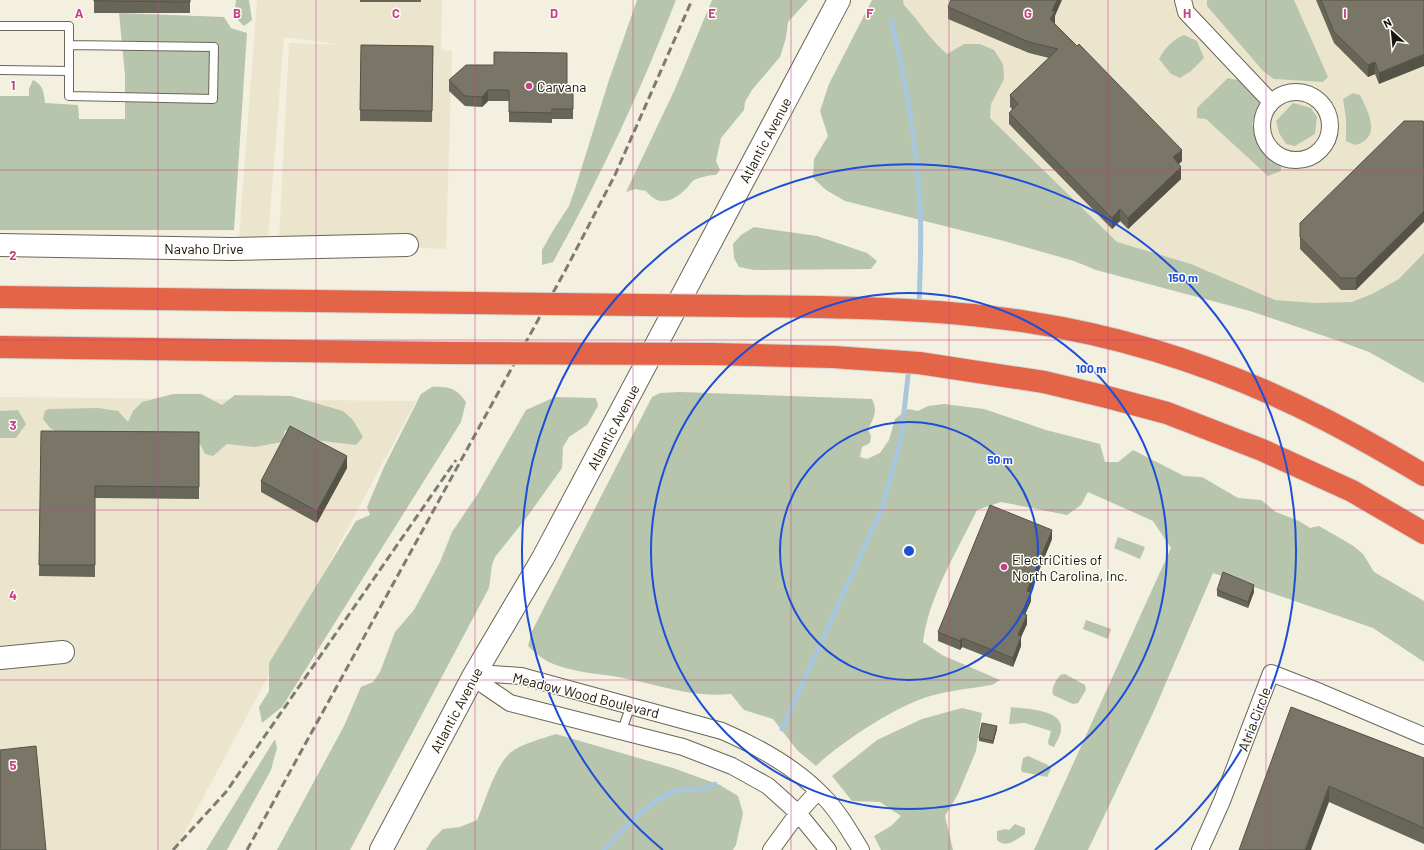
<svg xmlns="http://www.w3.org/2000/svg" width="1424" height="850" font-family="Barlow,sans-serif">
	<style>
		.built { fill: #ebe5cd }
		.green { fill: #b7c5ad }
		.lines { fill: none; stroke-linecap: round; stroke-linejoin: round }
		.stream { stroke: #a8c6dc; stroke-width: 5 }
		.lane-casing { stroke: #6a6657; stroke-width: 10 }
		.street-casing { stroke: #6a6657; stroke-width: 18 }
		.secondary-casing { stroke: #6a6657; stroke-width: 24 }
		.highway-casing { stroke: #d5d5d4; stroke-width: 24 }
		.lane { stroke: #fff; stroke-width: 8 }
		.street { stroke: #fff; stroke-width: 16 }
		.secondary { stroke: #fff; stroke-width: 22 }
		.highway { stroke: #e36446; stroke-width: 22 }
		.rail { stroke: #7e7c71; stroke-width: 3; stroke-dasharray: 8 4; stroke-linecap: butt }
		.highway-bridge-casing { stroke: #d5d5d4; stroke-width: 24; stroke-linecap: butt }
		.highway-bridge { stroke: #e36446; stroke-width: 22 }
		.wall { fill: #686559 }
		.shaded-wall { fill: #555348 }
		.building { fill: #797667; stroke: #555348 }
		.grid { fill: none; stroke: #c44187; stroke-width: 1; stroke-opacity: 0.55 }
		.ring { fill: none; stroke: #1d4ed8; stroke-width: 2 }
		.poi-dot { fill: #c44187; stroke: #fffdf6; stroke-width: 1.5 }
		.labels { text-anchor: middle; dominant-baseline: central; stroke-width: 3; stroke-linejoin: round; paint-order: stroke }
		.poi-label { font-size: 14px; fill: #16150f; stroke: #fffdf6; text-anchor: start }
		.street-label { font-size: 14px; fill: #16150f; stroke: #fffdf6 }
		.grid-label { font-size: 13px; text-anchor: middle; font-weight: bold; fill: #c44187; stroke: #fffdf6; stroke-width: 3; stroke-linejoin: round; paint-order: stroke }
		.centre { fill: #1d4ed8; stroke: #fffdf6; stroke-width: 2 }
		.ring-label { font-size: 12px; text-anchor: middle; font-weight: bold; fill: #1d4ed8; stroke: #fffdf6; stroke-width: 3; stroke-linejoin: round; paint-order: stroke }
	</style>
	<rect width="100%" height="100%" fill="#f4f0df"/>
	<path class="built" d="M257,0H442L441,50L452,51L446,249L279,240L289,43L343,45L284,37L268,239L239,238Z
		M879,0H1424V353L1136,274Z
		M0,397L416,401L175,850H0Z"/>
	<path class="green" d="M236,0H249L252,20L244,26L234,16Z
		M637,0H676C641,90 600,178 553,262L542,265V250L554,229L569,206L575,189L608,83Z
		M712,0H808L788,22L786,38L780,57L752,90L745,102L744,110L721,138L716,161L720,170L716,175C709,175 701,177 694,180C691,182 689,186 686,189C672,202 659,207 646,191L635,189L626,192L675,89Z
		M872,0H903L904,5C919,21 931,41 947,54L964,44H980L994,50L1003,64L1004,79L991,104L990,118L1117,242L1191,264L1275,300L1316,303L1352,302L1372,294L1399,279L1424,253V383L1369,352L1339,341L1250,311L1096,270L1074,261L1004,241L845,201L826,190L813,178L814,159L828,136L820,111L829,84Z
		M1207,0H1294L1328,77L1323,82L1274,79L1264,72L1207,6Z
		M119,13L224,17L231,28L247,33L234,230H0V96H29V89L33,80C43,84 44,93 45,103L78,105L79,119H125V75Z
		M1184,35L1197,41L1204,58L1191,71L1180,78L1171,74L1159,59C1165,48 1172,40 1184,35Z
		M1228,78L1246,82L1261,100L1252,124L1262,146L1281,164V171L1268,176L1206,119L1197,118V108Z
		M1353,93L1360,95C1369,113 1382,138 1355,145L1346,141V118L1343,99Z
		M1293,103L1311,108L1317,117L1315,134L1295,146L1286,144L1279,133L1276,121Z
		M754,227L817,236L867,253L877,261L871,269L754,270L739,267L734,258L733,244L741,235Z
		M432,387C449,386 456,388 466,402L461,422L282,707L262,723L259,707L269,691V663L356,521L370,515L367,507L384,467L421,394Z
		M681,392L872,399C878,411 874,418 868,429L871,436L870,443L862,447L860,457L867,459L880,453L889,440L895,419L908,409L918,411L928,406L944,404L984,409L1046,430L1100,444L1105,462H1118L1133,450L1184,476L1202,477L1238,498L1261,500L1276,512L1299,521L1310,528L1319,526L1352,545L1363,554L1374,572L1424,601V662L1373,628L1213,573L1153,713L1088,850H1034L1171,548L1153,521L1088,492L1081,505L1067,515L1001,502L977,510C957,552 929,595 923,642L942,655L1000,680L992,685C973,688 953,690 934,695C900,703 841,742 816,766L797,750L773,719L744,710L731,694C695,698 663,686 628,679C606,674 576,673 556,665C544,661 537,654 528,646L532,631L652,397L660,393Z
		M173,394H201L222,405L235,395L291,396L343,411L353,420L363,437L356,445L306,439L285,430L282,442L255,447L227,444L213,456L205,454L199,442L62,435L50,428L43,419L45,411L49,409L98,408L118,411L128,422L133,411L142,402Z
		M555,397L596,398L598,406L587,425L569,437L563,447L562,468L527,517L495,557L492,565L489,588L350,850H277L344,726L361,687L373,682L380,672L395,632L414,610L440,562L452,532L477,495L526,410Z
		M18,410L26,424L16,438H0V411Z
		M1118,537L1145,547L1140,559L1114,548Z
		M1086,620L1111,629L1108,639L1083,629Z
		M1065,674L1085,685L1086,690L1078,703L1073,704L1053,695C1051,687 1056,681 1060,675Z
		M1011,707C1024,709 1063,709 1061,729C1061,735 1057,741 1054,747L1049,745L1048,742L1051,731L1025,723L1009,724Z
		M962,708L982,713L976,751L958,794L945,816L953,850H881L874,836L891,826L901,816L880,802L852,801L832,776L877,740L922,719Z
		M556,734L673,768L720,785L738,796L743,813L736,845L733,850H426L432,840L443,829L460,827L477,820C486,800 494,768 510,753C522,743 542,739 556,734Z
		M275,739L277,748L271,770L227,850H206Z
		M1028,756L1048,765L1051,769L1047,777L1022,772L1021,769L1023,758Z
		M1015,824L1025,828V834C1015,840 1007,849 997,840V831L1005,829L1009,830Z"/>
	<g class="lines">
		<path class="stream" d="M891,20C907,84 916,141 920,206C922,239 920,272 919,304
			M782,729L883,506L901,438L909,367
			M604,850C622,830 650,799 676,791C687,787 691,791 701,789C705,789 711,786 715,784"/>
		<defs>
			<path id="lane" d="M0,26H69V96L213,99L214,47L69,45
				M0,70L69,71
				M622,730L631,705"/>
			<path id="street" d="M1183,0L1186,12L1271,102
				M1262 126a34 34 0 1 1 68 0a34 34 0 1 1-68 0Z
				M474,675L492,674L521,676L722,731C759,747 796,767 824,797C839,812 850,832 861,850
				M474,675L485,686L510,703L683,747L732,766L768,786L798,813L828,850
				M771,850L798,813L818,791
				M1200,850L1222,801L1271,673L1320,692L1424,736"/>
			<path id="secondary" d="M0,245L231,249L407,245
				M0,658L63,652
				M381,850L474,675L543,558L839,0"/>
			<path id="highway" d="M0,297L472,303
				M735,306C832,307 932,307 1028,322C1132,338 1233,372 1326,420C1359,437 1392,456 1424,475
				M0,347L448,353
				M713,354L833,357L919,363L1044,382L1107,397L1167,413L1262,450L1352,491L1424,533"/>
		</defs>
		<use href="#lane" class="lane-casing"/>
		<use href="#street" class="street-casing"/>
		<use href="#secondary" class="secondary-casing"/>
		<use href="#highway" class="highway-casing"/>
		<use href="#lane" class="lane"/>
		<use href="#street" class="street"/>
		<use href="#secondary" class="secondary"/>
		<use href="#highway" class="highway"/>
		<path class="rail" d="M173,850L226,792L456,460
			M247,850L565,271L615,175L692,0"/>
		<defs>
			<path id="highway-bridge" d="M472,303L735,306
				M448,353L713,354"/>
		</defs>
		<use href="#highway-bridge" class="highway-bridge-casing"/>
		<use href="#highway-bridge" class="highway-bridge"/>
	</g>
	<path class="wall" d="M94,0H190V13H94Z
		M360,0H421V2H360Z
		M1316,0H1424L1379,84L1375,74L1368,77L1334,43Z
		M948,7L1055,16V24L1182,161L1179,164L1181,179L1128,229L1120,221L1112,229L1009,124V113L1012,109L1010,107V95L1049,58L1029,53L948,19Z
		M361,45L433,46L432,122L360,121Z
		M494,65L567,91L573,101V119H552V123L509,122V101H488L482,107L465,106L449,91V80Z
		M1424,122L1356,290H1341L1300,249V223Z
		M41,431L199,432V499L95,498V577L39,576Z
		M347,468L317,523L261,492V481Z
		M1052,539L1030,592L1031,601L1025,614L1027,624L1021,637V646L1013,667L962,647L960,650L938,641V632Z
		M1217,590L1254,592L1248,608L1217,596Z
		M1291,707L1424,758V844L1329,802Z
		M997,729L993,744L979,741V738Z"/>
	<path class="shaded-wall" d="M1057,0H1062L1055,16V24L1050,19L1052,11Z
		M1424,54V66L1379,84V73Z
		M1375,62V74L1368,77V65Z
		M488,90V101L482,107V97Z
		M1182,150V161L1173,169V157Z
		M1181,167V179L1128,229V218Z
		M1120,209V221L1112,229V218Z
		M1424,211V222L1356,290V278Z
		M347,456V468L317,523V511Z
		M1052,530V539L1027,600V591Z
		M1254,585V592L1248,608V602Z
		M1031,592V601L1022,622V613Z
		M1027,615V624L1018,644V635Z
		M1021,637V646L1013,667V658Z
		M962,638V647L960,650V641Z
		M997,726V729L993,744V741Z
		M1329,786V802L1311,850H1305Z"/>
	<path class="building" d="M94,0H190V2L94,1Z
		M951,0H1057L1052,11L1055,12L1050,19L1077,46L1079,44L1182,150L1173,157L1181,167L1128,218L1120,209L1112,218L1009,113L1018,104L1010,95L1058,49L1029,42L948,7Z
		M1321,0H1424V54L1379,73L1375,62L1368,65L1334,32Z
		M361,45L433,46L432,111L360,110Z
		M494,52L567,53V91H573V109H552V113L509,112V90H488L482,97L465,96L449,80L466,65H494Z
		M1404,121H1423L1424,122V211L1356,278H1341L1300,237V223Z
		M290,426L347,456L317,511L261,481Z
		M41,431L199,432V487L95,486V565H39Z
		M990,505L1052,530L1027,591L1031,592L1022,613L1027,615L1018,635L1021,637L1013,658L962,638L960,641L938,632Z
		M1223,572L1254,585L1248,602L1217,590Z
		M1291,707L1424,758V828L1329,786L1305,850H1239Z
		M982,723L997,726L993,741L979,738Z
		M36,746L46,850H0V750Z"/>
	<path class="grid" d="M158,0V850M316,0V850M475,0V850M633,0V850M791,0V850M949,0V850M1108,0V850M1266,0V850M0,170H1424M0,340H1424M0,510H1424M0,680H1424"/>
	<g class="ring">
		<circle cx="909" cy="551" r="129"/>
		<circle cx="909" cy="551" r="258"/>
		<path d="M663 850A387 387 0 1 1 1155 850"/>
	</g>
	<g class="poi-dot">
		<circle cx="529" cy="86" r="4"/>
		<circle cx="1004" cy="567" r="4"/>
	</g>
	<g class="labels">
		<g class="poi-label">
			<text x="537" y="86">Carvana</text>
			<text x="1012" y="559">ElectriCities of<tspan x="1012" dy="16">North Carolina, Inc.</tspan></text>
		</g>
		<g class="street-label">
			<text transform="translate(765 140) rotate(-62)">Atlantic Avenue</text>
			<text x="204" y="248">Navaho Drive</text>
			<text transform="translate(613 427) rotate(-62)">Atlantic Avenue</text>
			<text transform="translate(586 695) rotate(14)">Meadow Wood Boulevard</text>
			<text transform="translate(456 710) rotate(-62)">Atlantic Avenue</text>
			<text transform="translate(1254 719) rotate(-69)">Atria Circle</text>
		</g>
	</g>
	<g class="grid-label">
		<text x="79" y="18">A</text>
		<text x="237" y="18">B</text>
		<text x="396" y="18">C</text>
		<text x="554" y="18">D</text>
		<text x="712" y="18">E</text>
		<text x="870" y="18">F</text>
		<text x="1028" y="18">G</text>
		<text x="1187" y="18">H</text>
		<text x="1345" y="18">I</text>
		<text x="13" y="90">1</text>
		<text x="13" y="260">2</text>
		<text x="13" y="430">3</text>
		<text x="13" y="600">4</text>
		<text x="13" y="770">5</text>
	</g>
	<circle cx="909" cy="551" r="6" class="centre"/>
	<g class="ring-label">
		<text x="1183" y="282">150 m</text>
		<text x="1091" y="373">100 m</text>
		<text x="1000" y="464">50 m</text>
	</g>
	<g transform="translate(1392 32) rotate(333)" stroke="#fffdf6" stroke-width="3" paint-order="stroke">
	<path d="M0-3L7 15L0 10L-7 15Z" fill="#16150f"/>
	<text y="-6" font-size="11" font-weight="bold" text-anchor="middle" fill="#16150f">N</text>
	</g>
</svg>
